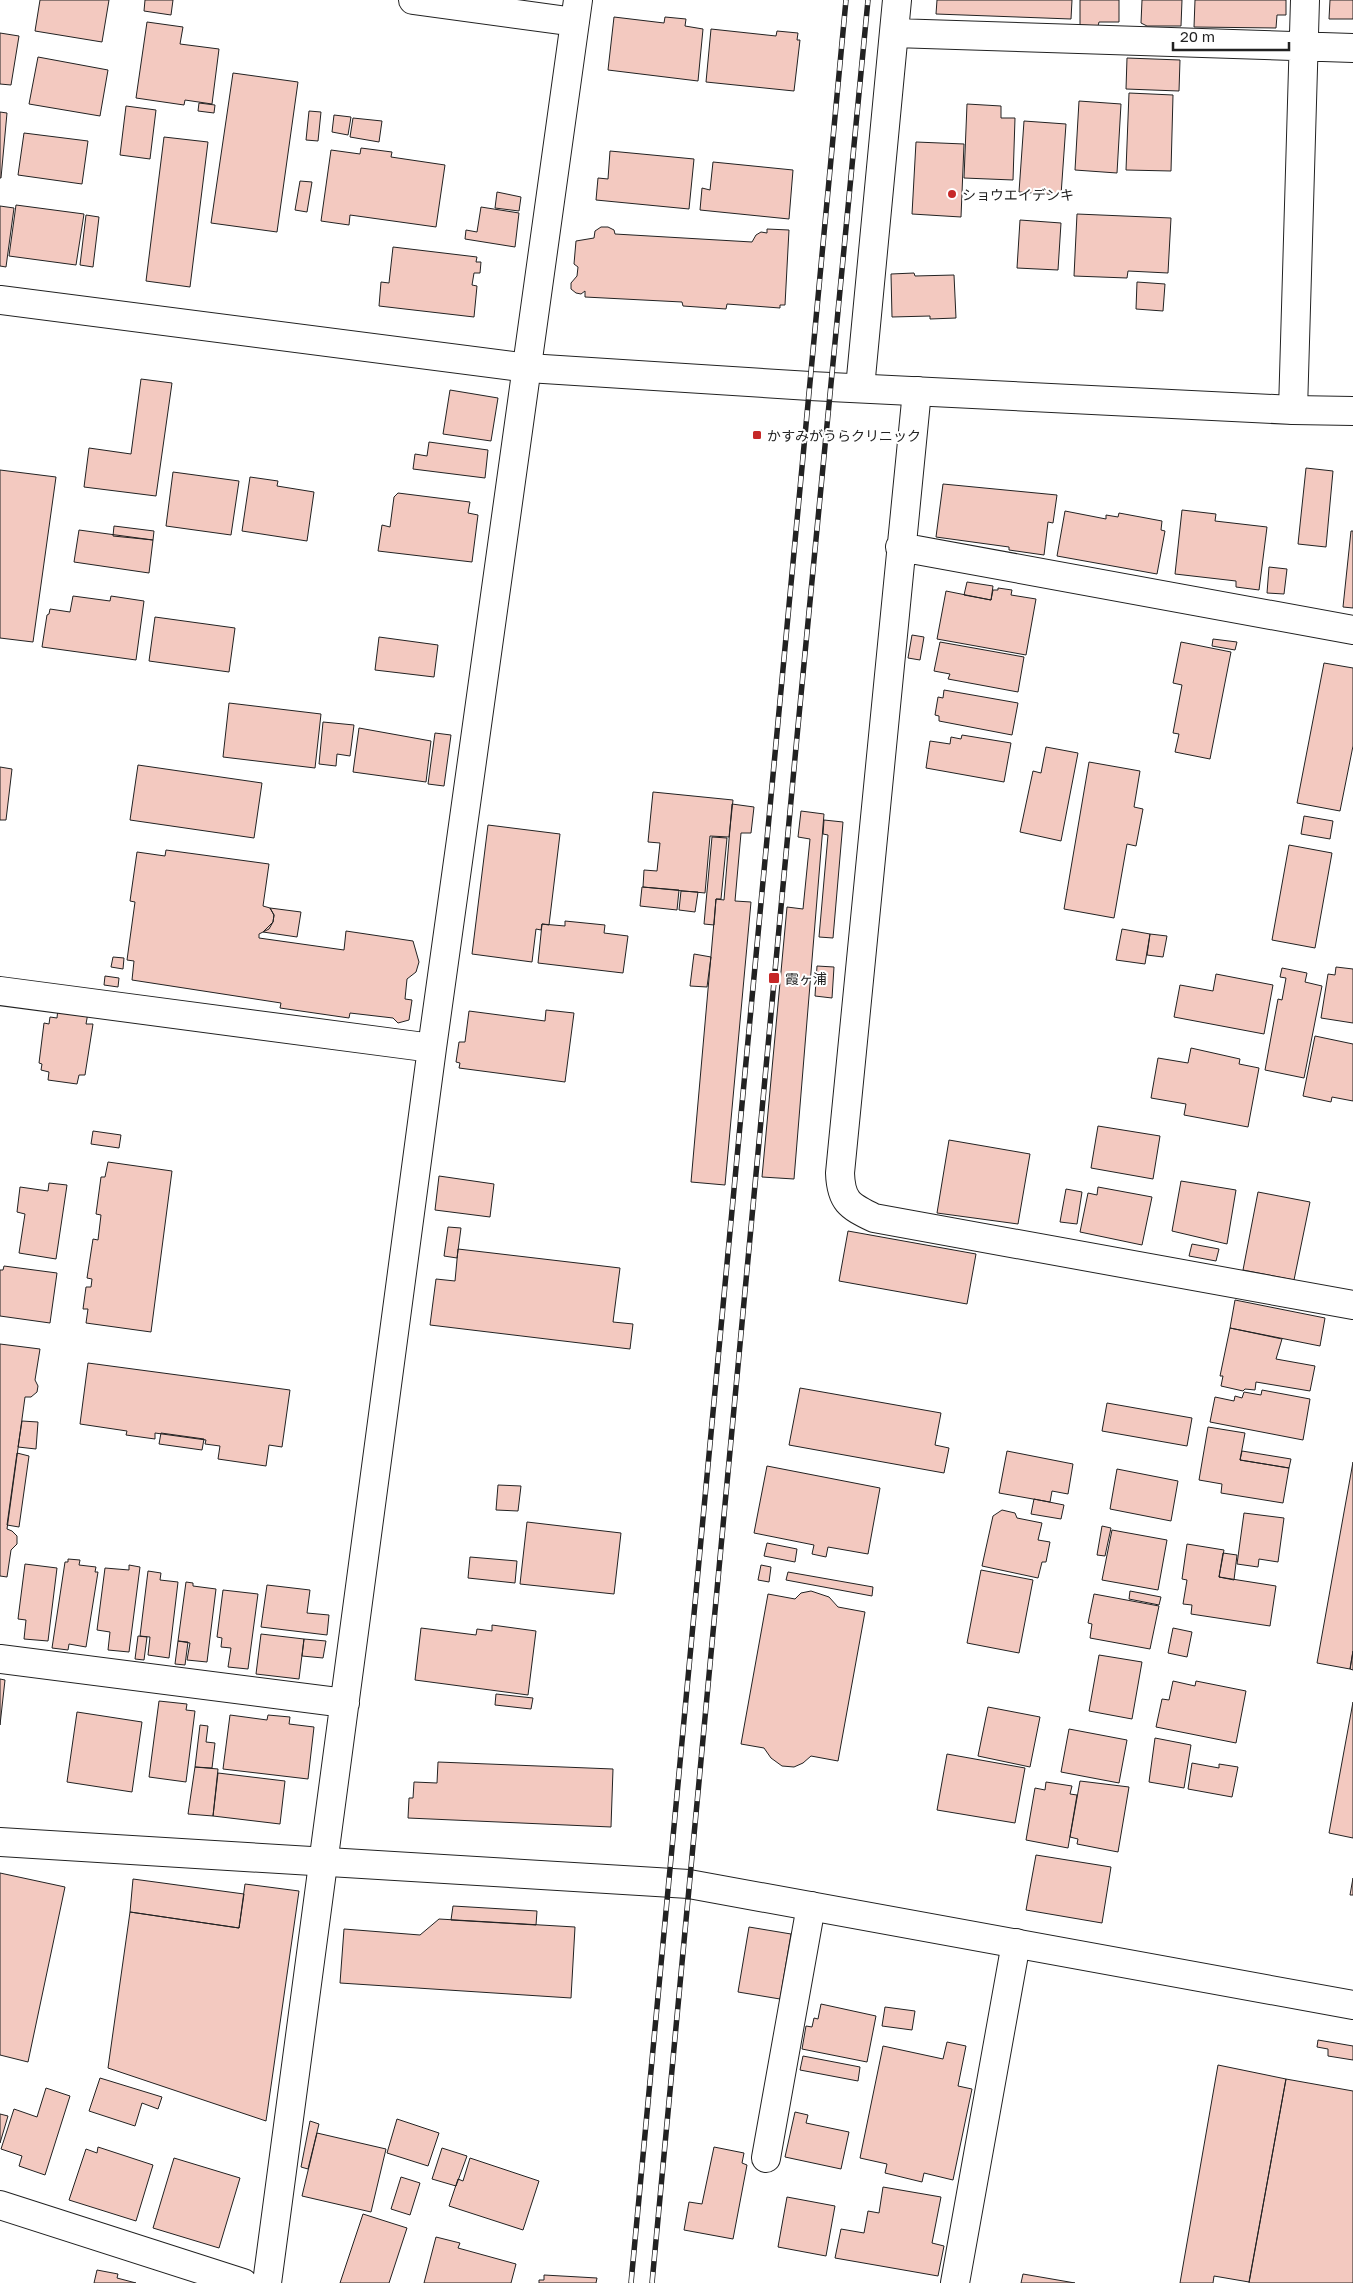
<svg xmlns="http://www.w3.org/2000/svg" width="1353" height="2283" font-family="'Golos Text','Noto Sans JP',sans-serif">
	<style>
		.building { fill: #f3c9c0; stroke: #222 }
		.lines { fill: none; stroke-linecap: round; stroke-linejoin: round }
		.minor-casing { stroke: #222; stroke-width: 30 }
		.tertiary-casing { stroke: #222; stroke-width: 30 }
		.minor { stroke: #fff; stroke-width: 28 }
		.tertiary { stroke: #fff; stroke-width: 28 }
		.rail-casing { stroke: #222; stroke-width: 5.5 }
		.rail { stroke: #fff; stroke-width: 4; stroke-dasharray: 11; stroke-linecap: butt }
		.poi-dot { fill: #c62828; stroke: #fff; stroke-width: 2 }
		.labels { text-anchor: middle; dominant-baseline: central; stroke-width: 4; stroke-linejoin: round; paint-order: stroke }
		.poi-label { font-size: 14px; fill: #222; stroke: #fff; text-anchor: start }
	</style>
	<rect width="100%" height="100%" fill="#fff"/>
	<path class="building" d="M40,0H109L102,42L35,31Z
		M145,0H173L171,15L144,11Z
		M937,0H1072L1071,19L936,14Z
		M1080,0H1119V22H1099L1098,26L1080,25Z
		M1142,0H1182L1181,26H1147L1141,23Z
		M1195,0H1286V15H1277L1276,28L1194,27Z
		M1330,0H1353V19H1329Z
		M614,17L664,23L665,17L686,19L685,26L703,29L698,81L608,70Z
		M147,22L183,27L180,44L219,49L212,104L185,100L184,105L136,98Z
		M711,29L776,36L777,31L798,33L797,40H800L794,91L706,82Z
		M0,33L19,36L11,85L0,84Z
		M38,57L108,70L100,116L29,104Z
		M1127,58L1180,60L1179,91L1126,89Z
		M233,73L298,82L277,232L211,223Z
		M1129,93L1173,95L1171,171L1126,170Z
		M1079,101L1121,104L1117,173L1075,170Z
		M199,103L215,105L214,113L198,111Z
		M967,104L1001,106V118H1015L1013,180L964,178Z
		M126,106L156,110L150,159L120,155Z
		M309,111L321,112L318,141L306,140Z
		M0,112L7,113L1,178H0Z
		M334,115L351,117L348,135L332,132Z
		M353,118L382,121L379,142L350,137Z
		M1024,121L1066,124L1061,195L1019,192Z
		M24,133L88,141L82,184L18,175Z
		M164,137L208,142L190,287L146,281Z
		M916,142L964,144L961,217L912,214Z
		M361,148L392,152L391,157L445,165L436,227L350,215L349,225L321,221L331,150L360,154Z
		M610,151L694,159L689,209L596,200L598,178L608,179Z
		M713,162L793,170L789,219L700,210L702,188L710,190Z
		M300,181L312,182L307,212L295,210Z
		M497,192L521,197L519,211L495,208Z
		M16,205L84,214L76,265L9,256Z
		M0,206L14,208L6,267L0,266Z
		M481,207L519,213L515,247L465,239L466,230L477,232Z
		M1077,214L1171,218L1168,273L1128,271L1127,278L1074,276Z
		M86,215L99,217L93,267L80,265Z
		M1020,220L1061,223L1058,270L1017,268Z
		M601,227H608L614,230L615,234L752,242L756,235L761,232L767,233V229L789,230L785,305H780V308L727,304L726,309L683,306L682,302L585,297V291L581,294L576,293L571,289V283L577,276L578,267L574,264L576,241L594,238L595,231Z
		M393,247L477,257L476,262H481L480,273H474L472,285L477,286L474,317L379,306L381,282L389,283Z
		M914,273L915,276L954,275L956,318L930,319V316L892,317L891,274Z
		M1137,282L1165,284L1163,311L1136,309Z
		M141,379L172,383L156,496L84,487L89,448L131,454Z
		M450,390L498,398L491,441L443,434Z
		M429,442L488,450L485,478L413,469L415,454L427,456Z
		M1306,468L1333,471L1326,547L1298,544Z
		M0,470L56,477L33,642L0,638Z
		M173,472L239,481L231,535L166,526Z
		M250,477L278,481L277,486L314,492L307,541L242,531Z
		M943,484L1057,495L1053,523L1048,522L1044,555L1009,550V547L936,537Z
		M398,493L470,502L468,513L478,515L472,562L378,551L382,525L390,527L394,497Z
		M1182,510L1216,514L1215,521L1267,527L1259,590L1236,587V581L1175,574Z
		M1065,511L1106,519V515L1118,517L1119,513L1162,521L1161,530L1165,531L1157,574L1057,556Z
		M114,526L154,531L153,540L113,536Z
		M79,530L153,540L149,573L74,562Z
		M1351,531H1353V608L1343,607Z
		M1269,567L1287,569L1284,594L1267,593Z
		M967,582L993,586L991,600L964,595Z
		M998,588L1012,590L1011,595L1036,599L1026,655L937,639L946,591L991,600L993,590H998Z
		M73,596L110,601L111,596L144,601L136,660L42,647L47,615L49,614L50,609L70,612Z
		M155,617L235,628L229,672L149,661Z
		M912,635L924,637L920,660L908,658Z
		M379,637L438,645L434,677L375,670Z
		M1213,639L1237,642L1235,650L1212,646Z
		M940,642L1024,657L1018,692L948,679L950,674L934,671Z
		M1181,642L1231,652L1210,759L1175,752L1179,734L1173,733L1182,685L1173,683Z
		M1324,663L1353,668V746L1340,811L1297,803Z
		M944,690L1018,703L1012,735L939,721V716L935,715L938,697L943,698Z
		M229,703L321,714L315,768L223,757Z
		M323,722L354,725L350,756L337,754L336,766L319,764Z
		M359,728L431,741L426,782L353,772Z
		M435,733L451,735L444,786L428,784Z
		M962,735L1011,743L1004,782L926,768L930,741L950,744L951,737L961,739Z
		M1046,747L1078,753L1061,841L1020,832L1033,771L1041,773Z
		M1089,762L1140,771L1134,807L1143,809L1136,846L1127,844L1114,918L1064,909Z
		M138,765L262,783L254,838L130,820Z
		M0,767L12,769L6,820H0Z
		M653,792L733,800L729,837L710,836L705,893L643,887L644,870L657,871L660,843L648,842Z
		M732,804L754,807L751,833H741L735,901L751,902L725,1185L691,1182L716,899L724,900Z
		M801,811L824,814L794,1179L762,1177L787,907L803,909L810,839L798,837Z
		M1304,816L1333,821L1330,839L1301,834Z
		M824,820L843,822L833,938L819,937L828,835L823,834Z
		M488,825L560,834L549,925L542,924L541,930L536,929L532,962L472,954Z
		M712,837L727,838L721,899H716L714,925L704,924Z
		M1289,845L1332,853L1315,948L1272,940Z
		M166,850L269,864L263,906L270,908L274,915L273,922L269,929L259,934V938L344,950L346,931L413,941L419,962L416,972L407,979L405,999L412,1000L409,1020L398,1023L393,1018L350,1013L349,1018L280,1008L281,1003L132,980L134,961L127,960L135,902L130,901L137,852L165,856Z
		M642,887L679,890L677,910L640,906Z
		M681,891L698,892L695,912L679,910Z
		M270,908L301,912L297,937L263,932L273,922L274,915Z
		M565,921L605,925L604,933L628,936L623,973L538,963L542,924L565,926Z
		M1122,929L1150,934L1145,964L1116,960Z
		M1150,934L1167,936L1163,957L1147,955Z
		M694,954L711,957L707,987L690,986Z
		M113,957L124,958L123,969L111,967Z
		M817,966L834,967L832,998L815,996Z
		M1336,967L1353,969V1023L1321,1018L1328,974L1335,975Z
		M1282,968L1307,973L1305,982L1322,986L1304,1078L1265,1070L1278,999L1282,1000L1286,978L1280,977Z
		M1216,974L1273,985L1264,1034L1174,1017L1180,985L1213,991Z
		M105,976L119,978L118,987L104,985Z
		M58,1008L88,1013L86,1024H93L85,1075H79L77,1084L48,1080L49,1072L41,1070L42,1064L39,1063L44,1023L49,1024L50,1017L57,1018Z
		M546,1010L574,1013L565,1082L459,1068L460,1063L456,1062L459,1042H465L469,1011L545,1021Z
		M1315,1036L1353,1044V1101L1332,1097L1331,1102L1303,1096Z
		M1191,1048L1240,1059L1239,1064L1259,1068L1248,1127L1184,1115L1186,1104L1151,1098L1158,1058L1188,1063Z
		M1098,1126L1160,1136L1153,1179L1091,1168Z
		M93,1131L121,1135L119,1148L91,1144Z
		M949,1140L1030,1154L1018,1224L937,1213Z
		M108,1162L172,1171L151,1332L86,1323L88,1309H83L86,1287H91L92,1279L87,1278L93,1239L98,1240L101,1215L96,1214L101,1177H105Z
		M439,1176L494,1184L490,1217L435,1210Z
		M1181,1181L1236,1190L1227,1244L1172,1231Z
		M49,1183L67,1185L56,1259L19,1253L25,1214L17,1212L20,1187L48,1191Z
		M1098,1187L1152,1197L1142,1245L1080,1232L1088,1193L1097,1195Z
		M1066,1189L1082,1192L1077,1224L1060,1222Z
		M1258,1192L1310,1202L1294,1280L1243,1270Z
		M448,1227L461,1228L457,1258L444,1256Z
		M848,1231L976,1254L967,1304L839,1281Z
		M1192,1244L1219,1249L1216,1261L1189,1256Z
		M458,1249L620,1268L613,1322L633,1324L630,1349L430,1325L436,1279L455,1281Z
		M4,1266L57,1273L50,1323L0,1316V1270H3Z
		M1235,1300L1325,1318L1320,1346L1230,1328Z
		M1230,1328L1282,1339L1276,1359L1315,1366L1310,1391L1256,1382L1255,1390L1245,1389L1243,1391L1221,1386L1223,1376H1220Z
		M0,1344L40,1349L35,1380L38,1386L37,1392L31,1397H25L7,1529L12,1531L17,1536V1544L11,1550L7,1577L0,1576Z
		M88,1363L290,1390L282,1447L269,1445L266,1466L218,1459L220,1446L205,1444L206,1440L155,1433V1439L126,1435L127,1431L80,1424Z
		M800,1388L941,1413L935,1445L949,1448L944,1473L789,1445Z
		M1262,1390L1310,1399L1303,1440L1210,1422L1215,1397L1234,1401L1235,1396L1242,1398L1244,1392L1261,1395Z
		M1107,1403L1192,1418L1187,1446L1102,1431Z
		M22,1421L38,1422L36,1449L18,1447Z
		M1208,1427L1245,1433L1240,1460L1289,1468L1283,1503L1221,1493L1222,1484L1199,1480Z
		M161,1433L204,1439L202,1450L159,1444Z
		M1007,1451L1073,1464L1068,1494L1052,1491L1050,1502L999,1493Z
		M1242,1451L1291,1459L1289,1468L1240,1460Z
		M17,1453L29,1456L19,1527L7,1525Z
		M1353,1462V1651L1350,1669L1317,1663Z
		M767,1466L880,1488L868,1554L828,1547L826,1557L812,1554L814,1545L754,1533Z
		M1117,1469L1178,1481L1171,1521L1110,1509Z
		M498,1485L521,1486L518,1511L496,1510Z
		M1034,1499L1064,1505L1061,1519L1031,1514Z
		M1002,1510L1015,1513L1017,1518L1042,1523L1038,1540L1050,1542L1046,1562H1042L1038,1578L982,1566L993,1516Z
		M1244,1513L1284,1518L1278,1562L1259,1559L1258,1567L1237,1564Z
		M527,1522L621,1533L614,1594L520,1584Z
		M1102,1526L1111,1528L1105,1556L1097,1555Z
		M1112,1530L1167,1540L1158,1590L1102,1580Z
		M767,1543L797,1549L795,1562L764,1556Z
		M1187,1544L1224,1550L1219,1577L1276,1586L1270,1626L1191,1614L1192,1605L1183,1604L1187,1580L1182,1579Z
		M1223,1553L1237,1555L1234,1580L1219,1577Z
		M470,1557L517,1561L515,1583L468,1578Z
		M68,1559L80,1560L79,1565L96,1567L95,1572H98L86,1647L69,1644L68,1650L52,1648L65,1562H68Z
		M25,1564L57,1568L48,1641L24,1639L26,1620L18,1619Z
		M129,1565L140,1567L129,1652L108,1650L110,1632L97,1630L105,1568L129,1570Z
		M761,1565L771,1567L769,1582L758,1580Z
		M981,1570L1033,1580L1019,1653L967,1643Z
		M148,1571L161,1573L160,1580L178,1582L169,1658L148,1655L150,1637L140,1636Z
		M788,1572L873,1587L872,1596L786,1580Z
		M186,1582L193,1583V1586L216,1589L207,1662L187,1660L190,1643L178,1641Z
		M267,1585L310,1590L307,1613L329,1615L327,1635L261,1627Z
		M223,1590L258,1594L248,1669L228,1667L231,1648L221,1647L222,1638L217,1637Z
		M811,1591L829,1597L838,1607L865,1612L838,1761L811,1756L803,1763L794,1767L782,1766L771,1758L764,1748L741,1744L768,1594L795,1599L801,1593Z
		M1130,1591L1161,1597L1159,1605L1129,1599Z
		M1094,1594L1159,1606L1150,1649L1090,1638L1092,1624L1088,1623Z
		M492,1625L536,1631L528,1695L415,1680L421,1628L476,1635L477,1629L492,1631Z
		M1173,1628L1192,1632L1187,1657L1168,1653Z
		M261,1634L304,1639L299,1679L256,1674Z
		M138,1636L147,1637L144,1660L135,1659Z
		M304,1639L326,1641L323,1658L302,1656Z
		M178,1641L188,1642L185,1665L175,1664Z
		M1353,1651V1670L1350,1669Z
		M1099,1655L1142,1662L1132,1719L1089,1711Z
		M0,1679L5,1680L0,1725Z
		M1173,1681L1195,1686L1196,1681L1246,1691L1236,1743L1156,1727L1162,1699L1169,1700Z
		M496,1694L533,1698L531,1709L495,1705Z
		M159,1701L187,1704L186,1710L195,1711L186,1782L149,1777Z
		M1353,1702V1838L1329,1833Z
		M988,1707L1040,1717L1030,1767L978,1756Z
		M77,1712L142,1722L132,1792L67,1782Z
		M230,1715L267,1720L268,1715L290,1717L289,1724L314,1727L308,1779L223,1769Z
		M200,1725L208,1726L206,1742L215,1743L212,1768L195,1767Z
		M1069,1729L1127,1740L1119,1783L1061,1772Z
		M1155,1738L1191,1745L1184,1788L1149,1782Z
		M947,1754L1025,1768L1015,1823L937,1810Z
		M438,1762L613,1769L611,1827L408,1818L409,1798H413L414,1782L437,1783Z
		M1192,1763L1219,1768V1764L1238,1767L1232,1797L1188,1789Z
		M195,1767L218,1769L213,1816L188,1814Z
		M218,1773L285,1781L280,1824L213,1816Z
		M1080,1781L1129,1787L1118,1852L1077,1844L1078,1839L1070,1837Z
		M1046,1782L1072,1786L1070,1794L1077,1795L1068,1848L1026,1840L1035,1788L1045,1790Z
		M1036,1855L1111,1867L1102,1923L1026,1910Z
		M0,1873L65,1887L28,2062L0,2055Z
		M1353,1878V1895H1350Z
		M133,1879L244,1894L239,1928L130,1912Z
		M245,1884L299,1891L266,2121L108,2068L130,1912L239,1928Z
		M453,1906L537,1911L536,1925L451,1920Z
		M439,1919L575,1927L571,1998L340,1983L344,1929L420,1935Z
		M749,1927L791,1934L780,1999L738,1992Z
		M821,2004L876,2016L867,2062L802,2049L806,2026L812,2027L814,2018L818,2019Z
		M885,2007L915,2011L912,2030L882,2026Z
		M1318,2040L1353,2046V2060L1328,2056V2049L1317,2047Z
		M947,2042L966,2046L958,2086L972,2089L953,2180L924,2173L922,2182L885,2173L887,2164L860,2158L883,2046L943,2059Z
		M803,2056L860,2067L858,2081L800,2070Z
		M1218,2065L1286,2079L1249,2282L1214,2276L1213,2283H1180Z
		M100,2078L162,2097L158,2109L142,2103L135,2126L89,2111Z
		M1286,2079L1353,2091V2283H1249Z
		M46,2088L70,2096L45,2175L19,2166L22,2156L1,2149L14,2109L37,2117Z
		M795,2112L808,2115L806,2123L849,2132L841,2169L785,2157Z
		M0,2114L8,2116L0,2143Z
		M397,2119L439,2133L428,2166L387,2153Z
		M310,2121L319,2124L308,2169L301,2167Z
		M317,2133L386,2149L371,2212L302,2196Z
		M98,2147L153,2165L136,2221L69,2200L86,2149L97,2153Z
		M714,2147L744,2153L742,2163L747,2165L733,2239L684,2230L689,2202L702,2204Z
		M442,2148L467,2156L456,2186L432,2179Z
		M174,2158L240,2178L219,2248L153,2228Z
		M470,2158L539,2181L523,2230L449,2206L458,2179L463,2181Z
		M401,2177L420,2183L410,2215L391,2209Z
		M883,2187L941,2197L932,2243L944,2246L938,2276L835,2258L841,2229L864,2233L868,2211L879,2213Z
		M787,2197L835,2206L826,2256L778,2247Z
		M363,2214L407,2228L389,2283H340Z
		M436,2237L460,2243L458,2248L516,2264L511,2283H424Z
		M97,2270L118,2274L117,2278L136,2283H94Z
		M1023,2274L1075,2283H1021Z
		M544,2275L597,2278L596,2283H539V2280H544Z"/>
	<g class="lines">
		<defs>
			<path id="minor" d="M413,0L575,22
				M894,33L1353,48
				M860,388L897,0
				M917,391L840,1173C841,1201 849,1206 874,1218L1353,1305
				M1293,410L1305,0
				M900,547L1353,630
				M0,991L432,1048
				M0,1659L345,1703
				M766,2158L811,1906
				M0,2205L243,2283
				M267,2283L432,1048L578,0
				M955,2283L1016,1943"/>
			<path id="tertiary" d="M0,300L528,368L810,386L1293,410L1353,411
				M0,1842L689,1884L1353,2005"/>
		</defs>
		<use href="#minor" class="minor-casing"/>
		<use href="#tertiary" class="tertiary-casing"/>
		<use href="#minor" class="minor"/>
		<use href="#tertiary" class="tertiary"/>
		<defs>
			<path id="rail" d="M631,2283L846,0
				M652,2283L798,726L868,0"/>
		</defs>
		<use href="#rail" class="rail-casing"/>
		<use href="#rail" class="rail"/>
	</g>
	<g class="poi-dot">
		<circle cx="952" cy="194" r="5"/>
		<rect x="752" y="430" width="10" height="10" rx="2.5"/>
		<rect x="768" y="972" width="12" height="12" rx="2.5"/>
	</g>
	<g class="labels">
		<g class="poi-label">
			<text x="962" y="194">ショウエイデンキ</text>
			<text x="767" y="435">かすみがうらクリニック</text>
			<text x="785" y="978">霞ヶ浦</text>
		</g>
	</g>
	<path d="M1173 42v8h116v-8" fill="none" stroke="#222222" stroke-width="2.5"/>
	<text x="1180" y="42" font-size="15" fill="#222222" stroke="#ffffff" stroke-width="4" paint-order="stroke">20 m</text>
</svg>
